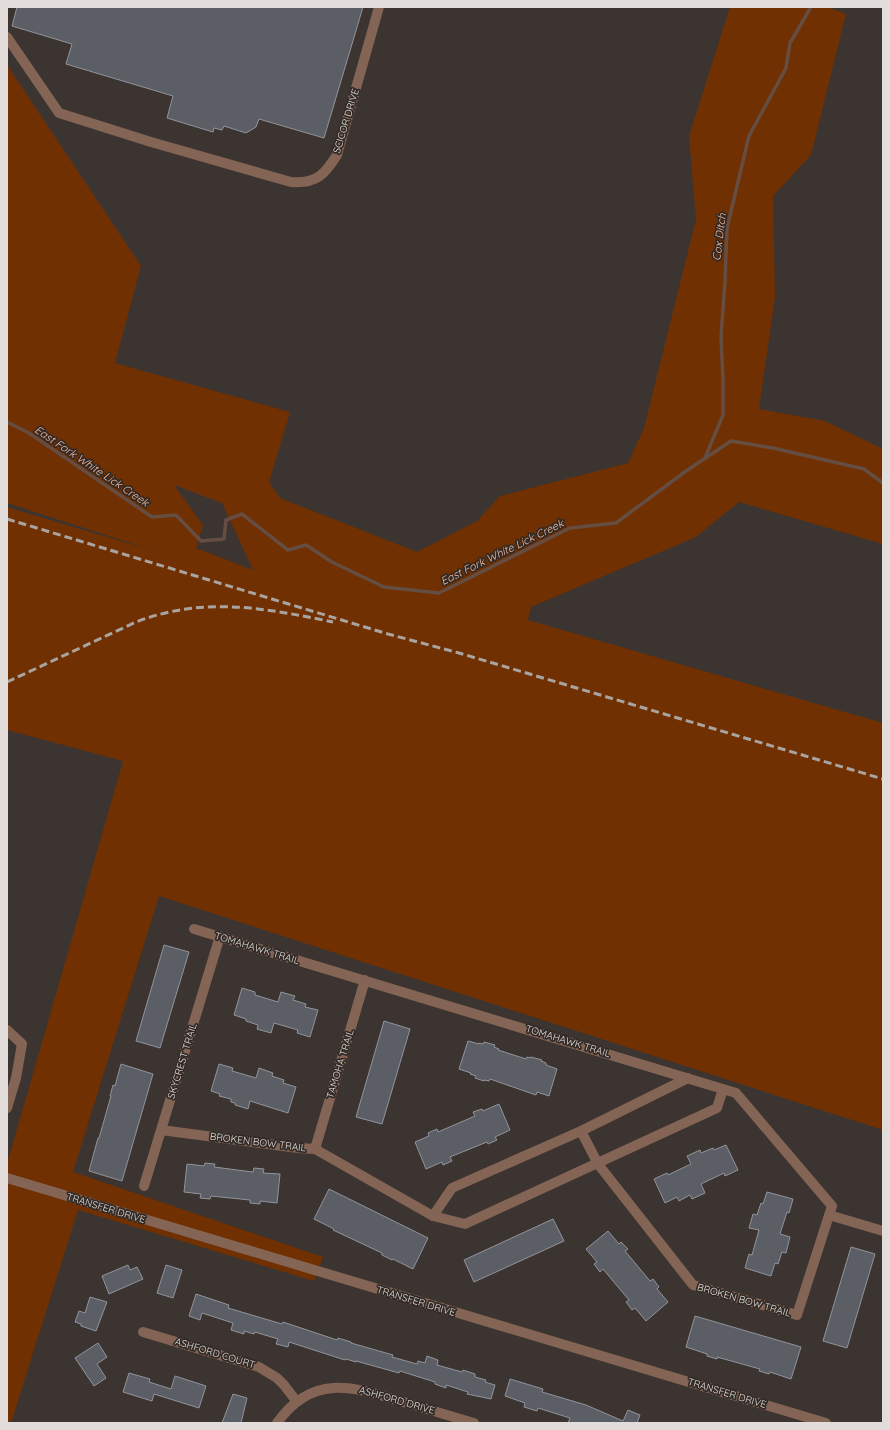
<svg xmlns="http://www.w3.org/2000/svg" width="890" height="1430" font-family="Quicksand,sans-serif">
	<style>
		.green { fill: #703002; fill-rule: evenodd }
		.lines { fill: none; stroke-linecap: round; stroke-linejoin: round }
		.stream { stroke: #664d41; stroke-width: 3.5 }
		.building { fill: #5c5e66; stroke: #92949c }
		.minor { stroke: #846454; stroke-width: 10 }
		.rail { stroke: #aaa4a0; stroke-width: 3; stroke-dasharray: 8 4; stroke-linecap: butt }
		.labels { text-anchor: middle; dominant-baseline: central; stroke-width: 3.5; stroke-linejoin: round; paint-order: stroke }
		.street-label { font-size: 10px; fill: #e2ddda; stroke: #322a26 }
		.water-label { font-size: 11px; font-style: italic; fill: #f9bc9d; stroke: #322a26 }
	</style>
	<rect width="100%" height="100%" fill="#3c3430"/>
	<path class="green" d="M730,7H827L846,14L811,155L773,196L775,297L759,409L825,421L883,449V544L739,502L696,537L531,607L528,620L883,723V1130L159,896L73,1172L323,1257L314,1281L78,1210L11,1423H7V1164L123,761L7,730V507L161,553L7,503V65L141,266L115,363L290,412L269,482L280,498L417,552L477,521L500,496L628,463L644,428L696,219L689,136ZM174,485L222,503L253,570L196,548L203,525Z"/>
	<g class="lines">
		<path class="stream" d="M7,422L29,433L152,517L176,515L201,541L224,539L226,520L242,514L288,550L306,545L332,562L384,587L439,593L570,528L616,523L686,471L731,441L773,448L864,469L883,483
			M705,458L723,415V379L721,337L725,281L727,228L749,136L786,68L790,43L811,7"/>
	</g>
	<path class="building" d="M17,7H363L324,138L259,119L256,127L246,133L224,126L222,130L214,128L213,132L167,118L173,96L66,64L72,44L12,26Z
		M164,945L189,952L160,1048L136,1041Z
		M242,988L255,992V995L278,1002L281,992L295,996L293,1000L306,1004L305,1007L318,1010L310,1037L297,1033L298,1030L274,1023L271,1033L257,1029L258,1025L246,1021V1019L234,1015Z
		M384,1021L410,1029L382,1124L356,1117Z
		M468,1041L479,1044V1043L483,1044L484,1042L495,1045L494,1047L499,1049L498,1050L526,1059L527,1057L531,1058V1057L542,1060L541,1061L546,1063V1065L557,1069L549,1096L537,1092L536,1095L490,1079L489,1081L484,1080V1081L475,1078L476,1076L470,1074L471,1073L459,1069Z
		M121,1064L153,1074L122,1181L89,1171L98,1138H99L111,1096H110L113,1085L115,1086Z
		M219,1064L233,1068L232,1071L256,1078L259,1068L273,1073L272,1076L284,1080L283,1083L296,1087L288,1113L250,1101L248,1109L235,1105V1103L231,1102V1099L219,1096L220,1094L211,1091Z
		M499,1104L510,1130L495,1137L497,1140L488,1144L487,1142L450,1157L452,1161L443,1165L442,1162L426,1169L415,1142L429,1136L428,1133L437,1129L438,1132L475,1116L473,1112L482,1109L483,1111Z
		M726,1145L738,1170L725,1176L724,1173L701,1184L705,1193L692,1199L690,1195L679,1201L677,1197L665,1203L654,1179L667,1173L668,1175L691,1164L687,1156L700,1150L701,1153L713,1148L714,1150Z
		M205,1163L215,1164L214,1167L253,1172L254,1168L264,1169L263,1173L280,1174L277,1203L260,1201V1204L250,1203V1200L211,1196L210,1199L200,1198L201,1194L184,1192L187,1164L204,1166Z
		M329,1189L428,1238L413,1269L393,1259L392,1260L382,1255V1253L333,1230L334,1229L314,1219Z
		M767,1192L793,1199L789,1213L787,1212L780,1234L790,1237L786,1253L782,1252L778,1264L775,1263L771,1276L745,1268L749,1254L752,1255L759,1230L749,1228L753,1214L757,1215L761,1203L763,1204Z
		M553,1219L564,1241L474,1282L464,1260Z
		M608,1231L619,1244L621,1242L628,1249L625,1251L650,1281L653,1279L659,1287L657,1289L668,1302L646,1321L635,1308L632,1310L626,1302L629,1300L603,1269L600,1272L594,1264L597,1262L586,1249Z
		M851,1247L875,1254L847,1348L823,1341Z
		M128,1265L130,1270L137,1267L143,1279L109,1294L102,1276Z
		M166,1265L182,1270L173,1298L157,1293Z
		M196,1294L229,1305L228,1308L282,1324L283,1322L337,1340L338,1338L351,1342V1343L393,1355L392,1357L417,1364L418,1361L425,1363L427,1356L438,1360L437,1365L462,1372L463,1370L475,1374V1377L486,1380L485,1382L495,1385L491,1399L467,1394L468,1392L446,1385V1388L435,1384V1382L400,1371L399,1373L356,1361V1362L346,1359L345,1360L289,1342L288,1347L276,1344L278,1339L255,1332L254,1334L244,1331V1334L231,1330L233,1323L202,1313L200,1320L189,1316Z
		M90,1297L107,1302L96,1331L81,1326V1324L75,1322L79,1311L85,1313Z
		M695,1316L801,1347L791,1379L770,1372L769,1374L759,1371L760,1369L717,1357V1359L707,1356V1354L686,1347Z
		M98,1343L107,1357L97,1364L106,1378L94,1386L75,1358Z
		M129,1373L150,1379L149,1382L171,1389L175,1376L206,1386L199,1408L154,1394L152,1401L123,1392Z
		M510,1379L543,1389L542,1392L586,1405L623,1421L628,1410L640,1415L637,1423H568L570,1418L538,1408L537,1411L524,1407L525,1403L505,1396Z
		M233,1394L247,1398L241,1423H222Z"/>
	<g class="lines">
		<path class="minor" d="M7,37L59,113L151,142L291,182C317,184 325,174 337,155L379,7
			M194,929L736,1093L832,1206L797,1315L693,1285L598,1164L581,1131
			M7,1030L22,1044L16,1078L7,1108
			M161,1130L298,1148L315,1149L433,1216L465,1224L717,1108L723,1089
			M315,1149L365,980
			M7,1178L826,1423
			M144,1186L220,936
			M829,1215L883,1231
			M433,1216L452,1188L581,1131L688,1078
			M143,1332L259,1367L277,1378L284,1385L297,1402
			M277,1423C312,1374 351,1386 400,1401C425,1408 449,1416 474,1423"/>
		<path class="rail" d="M7,519L388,634L459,653L883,779
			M7,682L136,622C204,596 264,608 333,622"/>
	</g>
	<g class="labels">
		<g class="street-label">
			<text transform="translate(346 121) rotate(-73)">SCICOR DRIVE</text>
			<text transform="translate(257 948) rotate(17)">TOMAHAWK TRAIL</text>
			<text transform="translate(568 1041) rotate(17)">TOMAHAWK TRAIL</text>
			<text transform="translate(182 1061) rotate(-73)">SKYCREST TRAIL</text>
			<text transform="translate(340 1064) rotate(-73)">TAMOHA TRAIL</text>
			<text transform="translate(258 1142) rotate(7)">BROKEN BOW TRAIL</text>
			<text transform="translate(106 1208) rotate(17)">TRANSFER DRIVE</text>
			<text transform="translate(744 1300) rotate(16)">BROKEN BOW TRAIL</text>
			<text transform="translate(416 1301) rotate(17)">TRANSFER DRIVE</text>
			<text transform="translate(215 1353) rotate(17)">ASHFORD COURT</text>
			<text transform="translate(727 1393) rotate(17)">TRANSFER DRIVE</text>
			<text transform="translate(397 1400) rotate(16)">ASHFORD DRIVE</text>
		</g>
		<g class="water-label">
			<text transform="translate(719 237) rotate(-83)">Cox Ditch</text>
			<text transform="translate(92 466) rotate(34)">East Fork White Lick Creek</text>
			<text transform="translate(502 552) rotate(-26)">East Fork White Lick Creek</text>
		</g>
	</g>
	<rect width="890" height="1430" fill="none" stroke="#e2ddda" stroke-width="16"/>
</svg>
